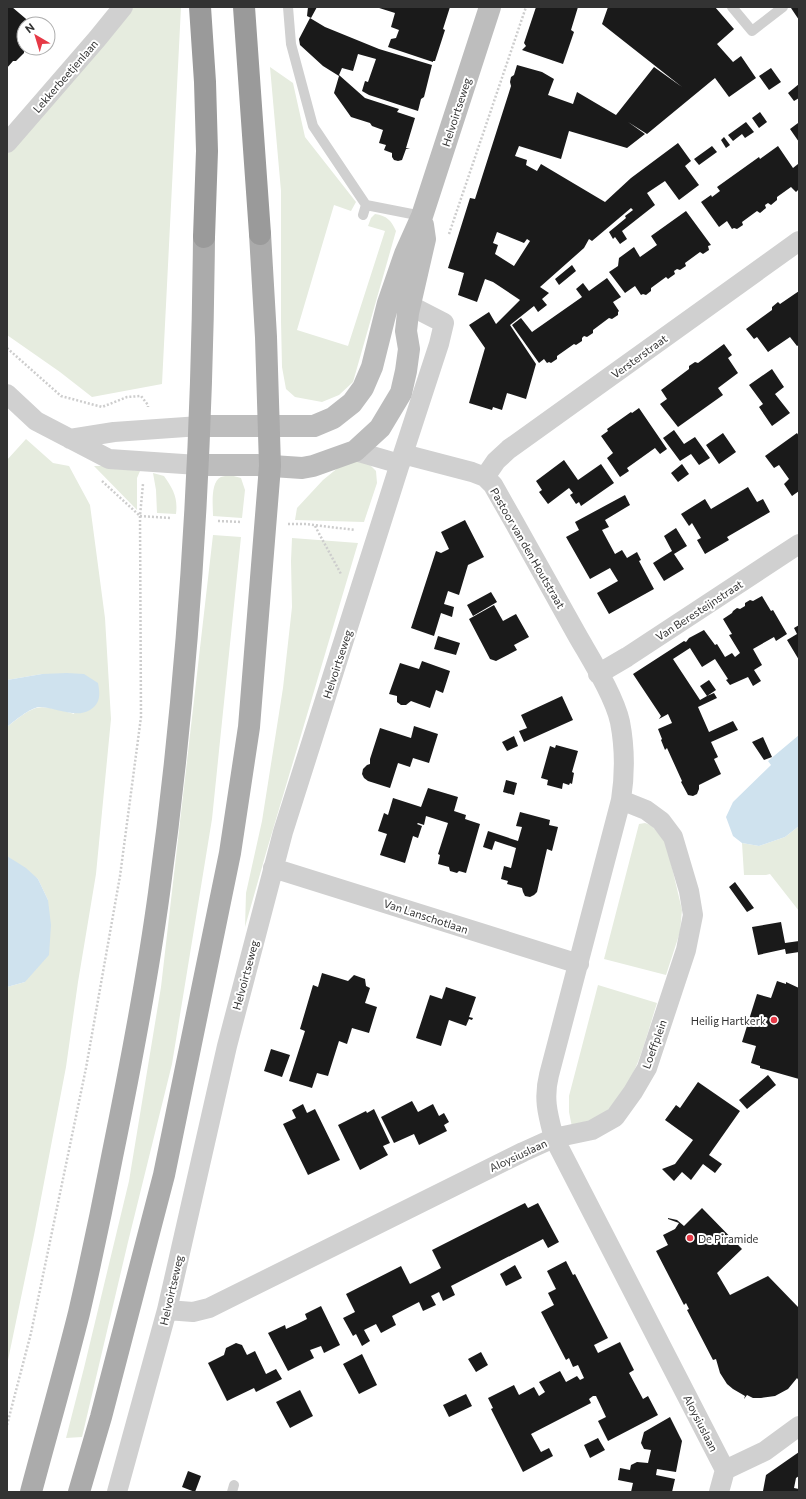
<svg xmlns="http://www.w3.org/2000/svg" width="806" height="1499" font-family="Commissioner,sans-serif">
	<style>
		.green { fill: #e6ecdf }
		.water { fill: #cfe2ee }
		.building { fill: #1a1a1a; fill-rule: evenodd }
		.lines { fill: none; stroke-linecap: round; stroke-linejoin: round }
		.path { stroke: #cdcdcd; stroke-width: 2.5; stroke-dasharray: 2 2; stroke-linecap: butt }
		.service { stroke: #d0d0d0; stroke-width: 10 }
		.minor { stroke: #d0d0d0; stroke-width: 20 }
		.secondary { stroke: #bdbdbd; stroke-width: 22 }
		.primary { stroke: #ababab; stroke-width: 22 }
		.motorway { stroke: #9a9a9a; stroke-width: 22 }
		.poi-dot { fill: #e63946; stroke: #fff; stroke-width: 1.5 }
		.labels { text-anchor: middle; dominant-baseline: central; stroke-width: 4; stroke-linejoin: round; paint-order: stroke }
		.street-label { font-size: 11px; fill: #333; stroke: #fff }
		.poi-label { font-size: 11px; fill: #333; stroke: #fff; text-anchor: end }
	</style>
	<rect width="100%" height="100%" fill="#fff"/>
	<path class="green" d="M128,7H181L162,384L92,397L60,372L7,335V154L124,14Z
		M270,67L293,83L305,137L356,202L351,211L334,205L297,330L348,346L385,231L368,226L371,218L375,214C387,216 391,220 396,231L353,382L339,395L322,402L295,397L286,389L282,367L281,321V191Z
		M26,439L53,463L69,466L90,505L105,618L111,719L96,874L78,982L66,1067L34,1235L7,1365V987L25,982L48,900L38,879L7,856V727C16,720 26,711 36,708C45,705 65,711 74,714L84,674H42L7,680V460Z
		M354,461L368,463L376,471L377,483L364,522L295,520L297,508L323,480L339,467Z
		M94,466H103L140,471L137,478V510Z
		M153,473L164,476C173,489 178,497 176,514L157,513L156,490Z
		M230,475L241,478L245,490L242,518L213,516C213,506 210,482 221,477C223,476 227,476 230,475Z
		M213,535L241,537L212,819L172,1064L128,1242L82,1437L66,1438L84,1368L129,1181L161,987Z
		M292,538L358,543L266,853L245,927L246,893L262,821L283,688L292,607L291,561Z
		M645,823L651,825L666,842L682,910L680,932L666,975L604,959L639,824Z
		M799,826V911L770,874L766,875H744L742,843L759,846L785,837Z
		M598,985L657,1003C644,1043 633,1100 592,1121C586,1124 578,1125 572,1127L569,1112V1096Z"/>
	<path class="water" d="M67,673L84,674L98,683C100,694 101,703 90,710C75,719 55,707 39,707C30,708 14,721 7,727V680L42,674Z
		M799,735V826L785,837L759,846L742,843L733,836L726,817L733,802L771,765L768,761Z
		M7,856L26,868L38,879L48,900L51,925L49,955L25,982L7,987Z"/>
	<path class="building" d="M7,7H12L32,24H24V53L16,61H13L7,68Z
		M308,7H317L311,18L307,16Z
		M376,7H450L443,29L445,30L435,61H433V62L388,47L391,39L396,38L399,30L391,27L395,13Z
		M536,7H578L571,30L574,32L563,64L522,50L526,46L524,43Z
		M608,7H715L734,29L717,44L733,62L741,56L756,78L729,97L715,78L647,134L628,122L645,134L627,148L569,131L561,159L519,146L515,156L527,160L526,165L537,171L541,164L605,202L631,178L678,143L691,161L685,166L699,185L679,200L665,181L647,193L655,205L622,231L627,239L620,244L615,237L613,239L609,232L626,218L625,216L633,210L631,208L592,241L589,239L584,248L540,287L549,293L542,299L547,305L538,312L534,306L510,325L536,364L526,399L507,393L502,410L493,407L492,410L469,403L485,348L469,325L489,312L496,324L520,300L493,282L485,279L477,302L458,295L464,273L448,268L470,198L475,199L511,86L510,82L511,77L514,75L517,65L542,72L554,79L548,95L573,104L577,92L616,115L654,67L682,87L602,24ZM497,232L524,243L527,239L530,241L514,266L495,254L498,245L493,243Z
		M793,7H799V20L791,8Z
		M310,18L325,27L379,49L432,65L424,97L421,99L418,111L369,95L362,91L365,81L368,82L376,59L358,54L353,71L342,68L339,75L365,98L399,109L397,112L415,118L406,148L410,149H406L402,160L398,161L394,160L392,157V153L384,150L386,145L379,143L383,130L372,126L370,123L351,117L334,93L339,76L323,66L300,45L299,39Z
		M771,68L781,82L769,90L759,76Z
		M799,84V98L794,101L788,93Z
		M760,112L767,122L759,128L752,118Z
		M746,122L754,132L745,138L742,134L733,141L728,135Z
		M798,123L799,125V142L790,129Z
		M724,137L730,145L726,148L721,140Z
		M712,146L717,152L699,165L694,159Z
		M778,146L793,168L798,164L799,166V189L796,192L791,187L777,197V200L771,205L768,203L765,205L766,208L760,213L757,211L742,222L743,225L737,229L734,228L732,229L727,221L719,227L701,202L711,195L712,197L720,191L717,187L759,157L760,159Z
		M686,211L711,245L708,246L709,250L703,254L700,252L685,263L686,266L680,270L677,269L674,271L675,274L668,279L666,277L651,288V291L646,295L643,294L641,295L635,286L625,293L609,272L618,266L619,258L634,247L640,257L657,245L651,236Z
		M572,265L576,271L559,285L555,279Z
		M607,278L621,297L613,302L619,311L618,312V315L612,319L609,318L593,330V333L587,337L584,336L582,338V341L576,345L574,344L557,356V359L551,363L549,362L547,363L544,359L539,363L512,325L521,318L532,332L582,297L576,289L583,283L589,291Z
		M799,291V345L797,346L790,337L768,352L757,337L754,339L746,329L772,310V307L778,302L780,304Z
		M724,344L732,355L728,358L738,373L718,388L723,395L678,427L660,404L667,399L661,390L689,369V366L695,362L698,363Z
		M772,369L784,387L775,394L790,413L772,426L759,407L763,404L749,385Z
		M639,408L667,449L660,454L655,448L627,468L629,471L620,477L607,458L613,453L601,436L608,431L607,429L631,412L632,413Z
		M674,430L684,444L695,437L710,458L699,465L691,454L680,461L663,438Z
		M723,433L736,452L719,464L706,445Z
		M797,433L799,436V491L792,496L784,484L789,479L779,465L774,468L765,456Z
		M564,460L578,480L601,464L614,483L581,506L579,502L576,504L570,495L573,493L569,488L548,504L539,492L542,490L536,481Z
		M682,464L689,474L678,482L671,473Z
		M748,487L757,502L763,499L770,512L727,537L729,540L705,554L697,540L701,538L692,523L689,526L681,514L705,499L711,509Z
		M625,495L630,505L605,520L609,527L602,530L615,554L622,550L627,558L637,552L641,560L639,561L654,589L609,614L597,593L618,581L610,568L590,579L566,537L579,530L575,522Z
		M465,520L484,557L468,565L459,595L448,591L444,604L454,607L452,617L441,613L434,636L411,628L436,551L441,553L449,549L441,532Z
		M676,528L687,546L674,554L684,569L664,581L653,563L672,551L664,536Z
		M491,592L497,602L473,616L467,605Z
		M762,596L771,611L773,610L787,634L776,641L774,637L753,649L762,665L754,670L761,681L753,686L748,677L730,685L726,680L728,679L715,659L702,667L690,648L673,659L700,700L707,696L700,686L709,680L716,690L707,696L714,693L717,698L698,707L709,732L733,721L738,730L711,742L718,757L714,759L721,774L699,785V789L697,794L693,796L688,795L681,782L682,781L667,748L665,750L661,740L662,739L658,729L672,723L668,714L659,719L661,716L633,674L684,641L686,642L689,638L704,630L715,645L717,644L725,657L732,653L735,657L740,653L729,635L732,634L723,619L732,613L733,611L737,608L740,609L745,606V603L750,600L753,601Z
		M494,605L503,621L516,614L529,637L514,645L517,650L496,661L490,659L469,619Z
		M799,625V660L787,640L797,634L794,628Z
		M438,636L460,643L456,655L434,649Z
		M422,661L450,671L443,693L436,690L430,708L411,701L406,705H401L397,702V696L389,694L400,663L419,669Z
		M562,696L573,720L524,742L519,731L527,728L521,715Z
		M414,726L438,734L429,763L413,758L410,767L398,763L390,788L368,781L364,778L362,774L363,769L367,765L370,764V759L380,728L411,738Z
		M514,736L518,746L507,751L502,742Z
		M763,737L772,757L764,760L752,742Z
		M556,745L578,751L572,772L574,773L572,784L570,783L569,785L563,783L562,789L547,785L548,780L541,778L550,746L555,748Z
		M506,780L517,783L514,795L503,792Z
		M428,788L458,797L454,811L466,815L465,819L480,824L466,873L459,871L457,873L450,871L449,867L438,864L440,855L438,854L448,823L426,816L424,825L418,823L417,824L422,826L418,838L413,836L405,863L380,855L387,834L378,831L384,813L388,815L393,798L421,807Z
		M520,812L550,820L549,825L558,827L552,851L547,849L537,892L534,895L530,897L525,896L523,892L522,888L507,884L508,881L501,879L504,866L511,868L516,848L495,841L492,850L483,847L488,831L518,841L522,827L516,826Z
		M735,882L754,908L747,912L729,887Z
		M781,922L785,943L799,941V952L786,954L785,949L758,955L752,927Z
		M322,973L348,981L354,975L365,979L366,986L370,988L365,1003L377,1007L369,1033L352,1028L347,1044L339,1041L328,1076L317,1073L312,1088L289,1081L305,1031L300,1029L313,985L318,987Z
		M777,981L786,984V982L799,988V1079L760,1068V1066L751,1063L756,1046L742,1042L757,994L771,998Z
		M446,987L476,997L469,1017L473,1018L472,1020L469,1019L466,1026L449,1020L441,1046L416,1038L430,995L442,999Z
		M271,1049L290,1055L282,1077L264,1071Z
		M768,1075L776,1085L747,1109L739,1100Z
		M698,1082L740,1111L709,1155L722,1164L715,1173L703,1164L691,1180L682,1172L674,1181L662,1169L675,1164L693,1140L665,1120L676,1105L680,1108Z
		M412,1101L418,1112L433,1104L439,1116L444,1113L449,1122L444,1125L447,1131L419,1145L414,1134L394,1143L381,1117Z
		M303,1104L307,1113L315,1109L340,1160L308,1175L283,1124L296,1118L292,1110Z
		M374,1109L390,1143L383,1146L388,1155L360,1170L338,1125L366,1111L367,1113Z
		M525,1203L528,1208L538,1203L559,1242L548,1248L543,1239L451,1286L455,1295L443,1301L439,1292L431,1296L436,1305L423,1311L419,1302L392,1316L396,1325L381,1333L376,1324L364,1330L370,1341L362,1346L356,1334L353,1336L343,1318L355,1312L346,1294L401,1266L410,1284L426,1276L441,1268L432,1250Z
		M702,1208L742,1249L717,1273L730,1295L768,1276L799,1308V1381L797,1378L788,1389L775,1396L761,1398H753L747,1395L744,1399L745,1396L733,1389L727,1384L720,1373L716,1359L713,1360L687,1310L689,1309L686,1303L684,1305L656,1251L668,1245L663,1235L675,1229L679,1223L668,1219V1218L677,1220L684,1226Z
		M566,1261L573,1275L575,1274L608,1338L594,1345L598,1353L620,1342L634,1370L629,1373L643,1399L648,1396L658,1415L608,1441L598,1421L606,1417L596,1396H593L589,1399L591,1403L531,1434L541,1452L549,1448L553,1456L523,1472L491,1409L493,1408L488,1398L514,1385L519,1395L534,1387L539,1396L545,1392L539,1382L560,1371L566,1382L577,1376L580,1380L584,1378L578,1365L573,1367L569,1358L566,1360L541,1312L554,1305L548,1293L556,1289L547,1271Z
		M515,1265L522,1278L506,1286L500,1274Z
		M321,1306L340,1345L324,1353L321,1346L310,1350L314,1358L288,1371L268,1333L285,1325L286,1329L297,1324L307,1319L305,1314Z
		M236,1343L242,1345L247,1355L255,1351L266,1374L276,1369L282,1379L256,1392L254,1388L227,1401L208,1363L224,1355L226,1348Z
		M481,1352L488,1365L476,1372L468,1359Z
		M362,1354L377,1385L359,1394L343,1364Z
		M300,1390L313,1416L290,1428L276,1402Z
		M466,1394L472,1406L449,1417L443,1405Z
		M670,1417L682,1441L676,1472L657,1469L656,1475L675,1479L672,1492H631L633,1483L618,1480L620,1468L630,1470L631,1465L637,1462L648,1463L651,1450L644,1449L641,1443L644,1432Z
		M598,1438L605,1450L590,1458L584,1445Z
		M799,1452V1476L796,1478L794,1488L799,1489V1492H770L763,1491L766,1475Z
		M188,1471L201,1476L195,1492L182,1487Z"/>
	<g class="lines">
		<path class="path" d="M449,234L526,7
			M7,348L61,396L102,407L127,397L141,396L148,405V407
			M102,481L140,516
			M140,516L171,518
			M218,521L241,522
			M288,524H306L355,530
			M315,526L341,574
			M7,1425L31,1333L86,1068L120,876L141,717L140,516L143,484"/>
		<path class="service" d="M288,7L291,44L313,126L366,205L422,216
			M732,7L752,31L783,7
			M363,215L366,205
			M232,1492L234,1485"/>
		<path class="minor" d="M7,143L97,39L123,7
			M7,394L36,421L109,459L198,465
			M70,439L114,432L200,426
			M355,451L400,464
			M403,454L472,472L485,477L493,485C521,534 548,583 576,633C590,658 614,695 620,722C625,748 625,774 621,800L549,1075C543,1099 548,1115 554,1138L725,1470
			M485,477L496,461L509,449L799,241
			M598,674L627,657L799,544
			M273,868L579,964
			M167,1310L193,1312L209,1308L523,1152L554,1138L592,1130L615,1117L633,1092L647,1068L686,950L693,915L689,891L673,837L661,821L646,810L621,800
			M725,1470L765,1451L799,1426
			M117,1492L167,1310L227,1046L283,832L403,454L439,344L444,323L409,305L396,300
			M719,1492L725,1470"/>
		<path class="secondary" d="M200,426H314L333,418L352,403L363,388L372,367L388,303L405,254L422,216L490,7
			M198,465H257L302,468L313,466L355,451L380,428L401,393L406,371L409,349L406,331L408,313L425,239L423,225"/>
		<path class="primary" d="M31,1492C47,1432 64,1373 79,1313C91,1261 102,1209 112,1157C130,1069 147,981 159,893C189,676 202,456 204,237
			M79,1492L101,1417L164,1175L230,853L249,727L270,466L266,337L260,234"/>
		<path class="motorway" d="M200,7L205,82L207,151L204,237
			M244,7L260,234"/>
	</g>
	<g class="poi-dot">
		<circle cx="774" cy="1020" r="4"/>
		<circle cx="690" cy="1238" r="4"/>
	</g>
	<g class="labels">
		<g class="street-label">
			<text transform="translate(65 76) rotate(-49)">Lekkerbeetjenlaan</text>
			<text transform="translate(456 112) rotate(-72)">Helvoirtseweg</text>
			<text transform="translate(639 356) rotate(-36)">Versterstraat</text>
			<text transform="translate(528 548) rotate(60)">Pastoor van den Houtstraat</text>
			<text transform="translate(699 610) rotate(-33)">Van Beresteijnstraat</text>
			<text transform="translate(337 664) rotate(-72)">Helvoirtseweg</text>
			<text transform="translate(426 916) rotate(18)">Van Lanschotlaan</text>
			<text transform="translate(245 975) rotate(-75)">Helvoirtseweg</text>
			<text transform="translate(654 1044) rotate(-70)">Loeffplein</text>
			<text transform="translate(518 1155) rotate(-25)">Aloysiuslaan</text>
			<text transform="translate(171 1290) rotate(-77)">Helvoirtseweg</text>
			<text transform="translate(701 1423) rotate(63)">Aloysiuslaan</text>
		</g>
		<g class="poi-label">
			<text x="766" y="1020">Heilig Hartkerk</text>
			<text x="698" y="1238" text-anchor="start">De Piramide</text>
		</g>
	</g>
	<rect width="806" height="1499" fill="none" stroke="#333333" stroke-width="16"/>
	<g transform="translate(36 36) rotate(322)"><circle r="19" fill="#ffffff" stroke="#adadad"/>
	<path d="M0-3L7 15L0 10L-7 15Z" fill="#e63946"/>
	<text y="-6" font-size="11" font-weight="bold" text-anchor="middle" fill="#333333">N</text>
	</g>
</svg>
